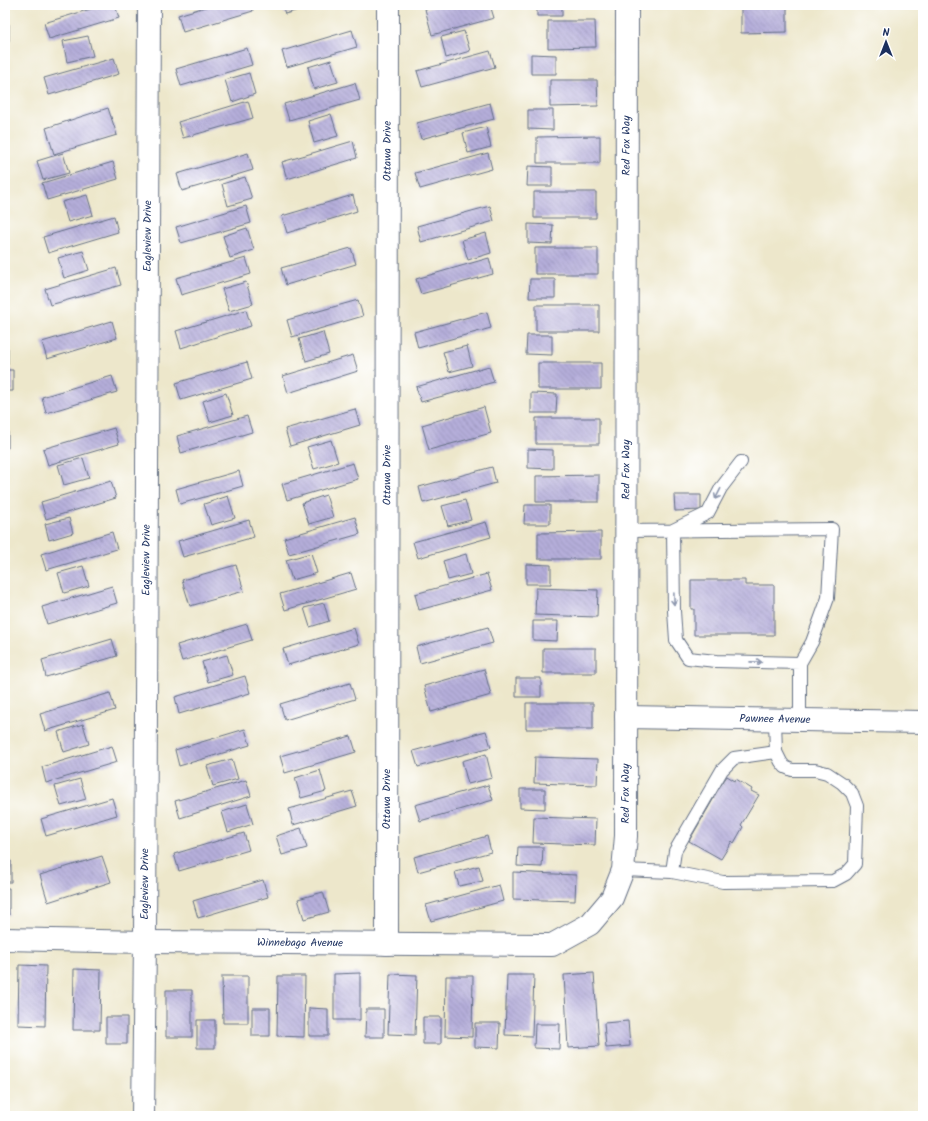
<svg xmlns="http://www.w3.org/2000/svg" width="928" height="1121" font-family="Kalam,sans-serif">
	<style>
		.building { fill: url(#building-back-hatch) }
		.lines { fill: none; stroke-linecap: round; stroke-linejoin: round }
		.lane-casing { stroke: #646f84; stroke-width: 14 }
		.street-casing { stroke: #646f84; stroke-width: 24 }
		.lane { stroke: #fff; stroke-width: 12 }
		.street { stroke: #fff; stroke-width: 22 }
		.oneway { stroke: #8d97ae }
		.labels { text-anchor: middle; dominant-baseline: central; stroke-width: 3.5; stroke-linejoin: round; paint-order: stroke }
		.street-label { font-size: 11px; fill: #1b2f5e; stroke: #fff }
	</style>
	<defs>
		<pattern id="building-back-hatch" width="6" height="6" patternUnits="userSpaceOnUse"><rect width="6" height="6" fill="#b5aeda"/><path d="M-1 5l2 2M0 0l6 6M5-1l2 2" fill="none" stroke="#928eb4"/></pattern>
	</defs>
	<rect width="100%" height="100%" fill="#fff"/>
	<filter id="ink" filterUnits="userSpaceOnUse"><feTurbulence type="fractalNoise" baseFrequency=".025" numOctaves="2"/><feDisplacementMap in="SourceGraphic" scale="8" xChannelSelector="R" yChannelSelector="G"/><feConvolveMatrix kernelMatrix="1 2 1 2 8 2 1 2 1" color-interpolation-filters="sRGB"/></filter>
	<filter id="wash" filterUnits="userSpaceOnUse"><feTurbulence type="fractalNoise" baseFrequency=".012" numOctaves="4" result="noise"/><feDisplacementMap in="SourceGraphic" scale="16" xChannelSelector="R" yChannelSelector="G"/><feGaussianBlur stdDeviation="0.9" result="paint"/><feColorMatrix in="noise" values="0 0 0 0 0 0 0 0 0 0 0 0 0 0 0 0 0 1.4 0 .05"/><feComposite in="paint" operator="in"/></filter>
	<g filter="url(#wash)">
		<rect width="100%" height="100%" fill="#ede7cb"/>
		<g id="blocks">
			<path class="building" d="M104,5H115L119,18L49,39L44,23Z
				M212,5H251L253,11L183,32L178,15Z
				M282,5H315L285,14Z
				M442,5H490L494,18L432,35L425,9Z
				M537,5H562V16H537Z
				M741,5H787V32L741,33Z
				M548,21H595L596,47L548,48Z
				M5,24H9V41H5Z
				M352,30L357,47L287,67L282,51Z
				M464,31L470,51L446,58L441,37Z
				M88,36L93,56L67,62L63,41Z
				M5,47H7V68H5Z
				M247,48L252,65L181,86L176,69Z
				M490,51L495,67L422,87L417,71Z
				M531,54L556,55V74H531Z
				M114,58L119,74L49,95L44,78Z
				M331,60L338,82L314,89L308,67Z
				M249,73L255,94L232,102L225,80Z
				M550,80H597L598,106L550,107Z
				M355,83L360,100L289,120L284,104Z
				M248,101L253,118L183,138L178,122Z
				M490,103L494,119L421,139L417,123Z
				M108,108L117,135L54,154L46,128Z
				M5,109H8V130H5Z
				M528,110H553V130L528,129Z
				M331,114L338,136L314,143L308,121Z
				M486,127L491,147L468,153L463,133Z
				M600,136V163H537V137Z
				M353,141L357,158L287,179L282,162Z
				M63,153L69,173L43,180L37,161Z
				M248,153L253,170L182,191L177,174Z
				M488,153L492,169L420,189L415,173Z
				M113,162L118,179L47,200L42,183Z
				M528,166L552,167V186H527Z
				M245,177L252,199L228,206L222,184Z
				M534,192H596V218H534Z
				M87,195L93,215L68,222L62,202Z
				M353,195L357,211L287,233L282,216Z
				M246,206L251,223L181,243L176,227Z
				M490,206L494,221L421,242L417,226Z
				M114,216L118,232L48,253L43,237Z
				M528,224L553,225L552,244L528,243Z
				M247,228L254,250L230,258L223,236Z
				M486,233L491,253L468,260L462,240Z
				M351,248L356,264L286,285L281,268Z
				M535,248H598V274H535Z
				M83,251L89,270L64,278L58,258Z
				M246,258L251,274L181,295L176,278Z
				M489,258L493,274L421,294L416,279Z
				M116,268L121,285L50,305L45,289Z
				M530,279H555V298H529Z
				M246,282L253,304L229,311L222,289Z
				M5,297H8V314H5Z
				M358,300L363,316L292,337L287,320Z
				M536,305H599V331H536Z
				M246,310L251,326L181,348L176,331Z
				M487,312L491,328L418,348L414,332Z
				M112,321L117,338L47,359L42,342Z
				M323,332L329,354L306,361L299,339Z
				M527,335H552V355L526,354Z
				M467,346L472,366L449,372L443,352Z
				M5,348H8V365H5Z
				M353,355L358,371L288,393L283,376Z
				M247,362L252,379L181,400L176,383Z
				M538,363H601V389H538Z
				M489,366L494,382L421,402L416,387Z
				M5,370H13V391H5Z
				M112,376L117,392L46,413L42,397Z
				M226,393L233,415L210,422L203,401Z
				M531,393L557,394L556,413H531Z
				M484,407L491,433L429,450L422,425Z
				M355,409L360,425L290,446L285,429Z
				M247,416L252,432L181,453L177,436Z
				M536,418H599V444H536Z
				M5,427H8V448H5Z
				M114,428L119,444L48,465L43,449Z
				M331,440L338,462L314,469L307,447Z
				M528,449L553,450V469L528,468Z
				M83,458L89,478L64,485L58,465Z
				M353,463L358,479L287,500L282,484Z
				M492,467L496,483L423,503L419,487Z
				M239,471L243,486L180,504L176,489Z
				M599,475V502H536V476Z
				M111,481L116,498L46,519L41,502Z
				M326,495L333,517L309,524L302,503Z
				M674,495H701V510L675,511Z
				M228,496L235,518L211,525L204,504Z
				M465,500L471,520L448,526L442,506Z
				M525,505H550V524H524Z
				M355,517L360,534L289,554L284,538Z
				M69,518L73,533L49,540L45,524Z
				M249,520L254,537L183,557L178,541Z
				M486,522L491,537L418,558L413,542Z
				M112,532L117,549L46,570L41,554Z
				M601,532V559H538V533Z
				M311,553L317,573L292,580L286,560Z
				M466,554L471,574L448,580L443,561Z
				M526,564L551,565V584H526Z
				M236,565L244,591L190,606L182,580Z
				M83,566L89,586L64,593L58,573Z
				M351,573L356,589L285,610L280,594Z
				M487,574L492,590L419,610L415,594Z
				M691,580H745V585H774V635H694V609H691Z
				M112,586L117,603L47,624L42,607Z
				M536,588L598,590L597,617L535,615Z
				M324,603L329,621L310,627L304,608Z
				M533,621H558L557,641L533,640Z
				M5,622H8V640H5Z
				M247,624L252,640L182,661L177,645Z
				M488,627L493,643L420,663L416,647Z
				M354,628L359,644L288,665L283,649Z
				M112,639L117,656L46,677L42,660Z
				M543,648H596V673H543Z
				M227,655L233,675L208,682L202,662Z
				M484,669L491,695L431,712L424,686Z
				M245,676L250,693L179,714L175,697Z
				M516,678H541V697H516Z
				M350,683L355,699L285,720L280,704Z
				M110,693L115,710L45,731L40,714Z
				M5,695H7V716H5Z
				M526,703H593V729H526Z
				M83,724L89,744L64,752L58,732Z
				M245,729L250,745L179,766L175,750Z
				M486,731L491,747L418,767L413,751Z
				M351,736L356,752L285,773L280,756Z
				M112,746L117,762L46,783L42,767Z
				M486,754L492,778L468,784L462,761Z
				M535,757L598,759L597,785L534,783Z
				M232,759L238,779L213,786L207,766Z
				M320,770L326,791L301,798L295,778Z
				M727,776L735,781L736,779L752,789L751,791L759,795L741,825L743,827L734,843L732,841L721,859L689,841L714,798L713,796L720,784L721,785Z
				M80,779L86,799L61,806L55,786Z
				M246,780L251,796L180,818L175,801Z
				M488,785L493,800L420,821L415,805Z
				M520,789H545V809L520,808Z
				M352,791L357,806L293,825L289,809Z
				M112,798L117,815L46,836L41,819Z
				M247,804L253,824L228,832L222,812Z
				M534,817L596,819L595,845L533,843Z
				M301,828L307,848L282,855L276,836Z
				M244,833L249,850L179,871L174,854Z
				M487,836L491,852L418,872L414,857Z
				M518,847H543L542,867L517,866Z
				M102,856L111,882L48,902L40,875Z
				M5,861H11V882H5Z
				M479,866L483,881L459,886L455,872Z
				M513,872L576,875L575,901L513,899Z
				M263,880L268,897L198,918L193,901Z
				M499,885L503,901L431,921L426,905Z
				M5,888H9V915H5Z
				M323,892L329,912L304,919L298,899Z
				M19,965L46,966L45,1026L18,1025Z
				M74,969L101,970L100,1030H73Z
				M360,973V1020H334V974Z
				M594,973L599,1046L568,1048L564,975Z
				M390,974L417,975L415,1035L388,1034Z
				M507,975H534L532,1036L505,1035Z
				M222,976H248V1023H223Z
				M278,976H305L304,1037L277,1036Z
				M446,976H473L472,1037L445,1036Z
				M166,990H192V1037H166Z
				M252,1008H270V1036H252Z
				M309,1008L328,1009V1036H309Z
				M366,1009H384V1037H365Z
				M106,1017H127V1044H106Z
				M423,1017H441V1044H423Z
				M197,1020H215V1048H197Z
				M628,1021L630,1046L606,1048L604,1023Z
				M475,1023H500L499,1048L475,1047Z
				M535,1024H560L559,1049L534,1048Z"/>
		</g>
	</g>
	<g filter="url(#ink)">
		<use href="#blocks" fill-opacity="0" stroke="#646f84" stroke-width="1"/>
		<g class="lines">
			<defs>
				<path id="lane" d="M741,462L721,488L708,513L673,530L674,611L676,640L688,658L716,661L800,663
					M626,531L832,529L828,598L812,642L800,663V720
					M623,870L672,872L723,882L833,881L846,874L855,864L857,806L852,793L842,783L827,773L815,770H792L785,767L781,762L776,752L775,720
					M672,872L675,851L722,770L734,758L776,752"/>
				<g id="street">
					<path id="s1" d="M626,717L923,722"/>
					<path id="s2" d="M5,939L145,942L552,945L590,924L612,898L623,870L626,836L627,5"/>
					<path id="s3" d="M387,944L388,5"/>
					<path id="s4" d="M143,1116L145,942L149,5"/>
				</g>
			</defs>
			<use href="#lane" class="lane-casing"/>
			<use href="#street" class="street-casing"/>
			<use href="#lane" class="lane"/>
			<use href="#street" class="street"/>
		</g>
		<defs><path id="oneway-shaft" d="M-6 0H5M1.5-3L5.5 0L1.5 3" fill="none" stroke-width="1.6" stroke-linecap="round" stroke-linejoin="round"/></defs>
		<g class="oneway">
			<use href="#oneway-shaft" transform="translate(718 494) rotate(117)"/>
			<use href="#oneway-shaft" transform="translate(674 599) rotate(89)"/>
			<use href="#oneway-shaft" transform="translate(756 662) rotate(1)"/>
		</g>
	</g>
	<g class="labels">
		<g class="street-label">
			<text stroke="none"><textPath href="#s2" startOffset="1379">Red Fox Way</textPath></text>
			<text stroke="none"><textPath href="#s3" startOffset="793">Ottawa Drive</textPath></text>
			<text stroke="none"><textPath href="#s4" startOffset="880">Eagleview Drive</textPath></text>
			<text stroke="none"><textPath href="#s2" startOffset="1055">Red Fox Way</textPath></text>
			<text stroke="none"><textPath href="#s3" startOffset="469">Ottawa Drive</textPath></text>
			<text stroke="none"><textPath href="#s4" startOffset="556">Eagleview Drive</textPath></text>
			<text stroke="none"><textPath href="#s1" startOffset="149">Pawnee Avenue</textPath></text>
			<text stroke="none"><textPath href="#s2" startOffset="731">Red Fox Way</textPath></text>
			<text stroke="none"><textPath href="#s3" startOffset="145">Ottawa Drive</textPath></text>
			<text stroke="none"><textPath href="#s4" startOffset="232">Eagleview Drive</textPath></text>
			<text stroke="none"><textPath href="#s2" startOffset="295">Winnebago Avenue</textPath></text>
		</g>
	</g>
	<rect width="928" height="1121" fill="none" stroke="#fff" stroke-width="20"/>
	<g transform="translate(886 42)" stroke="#ffffff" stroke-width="3" paint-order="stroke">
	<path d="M0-3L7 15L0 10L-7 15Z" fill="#1b2f5e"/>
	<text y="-6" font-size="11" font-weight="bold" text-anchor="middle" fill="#1b2f5e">N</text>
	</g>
</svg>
